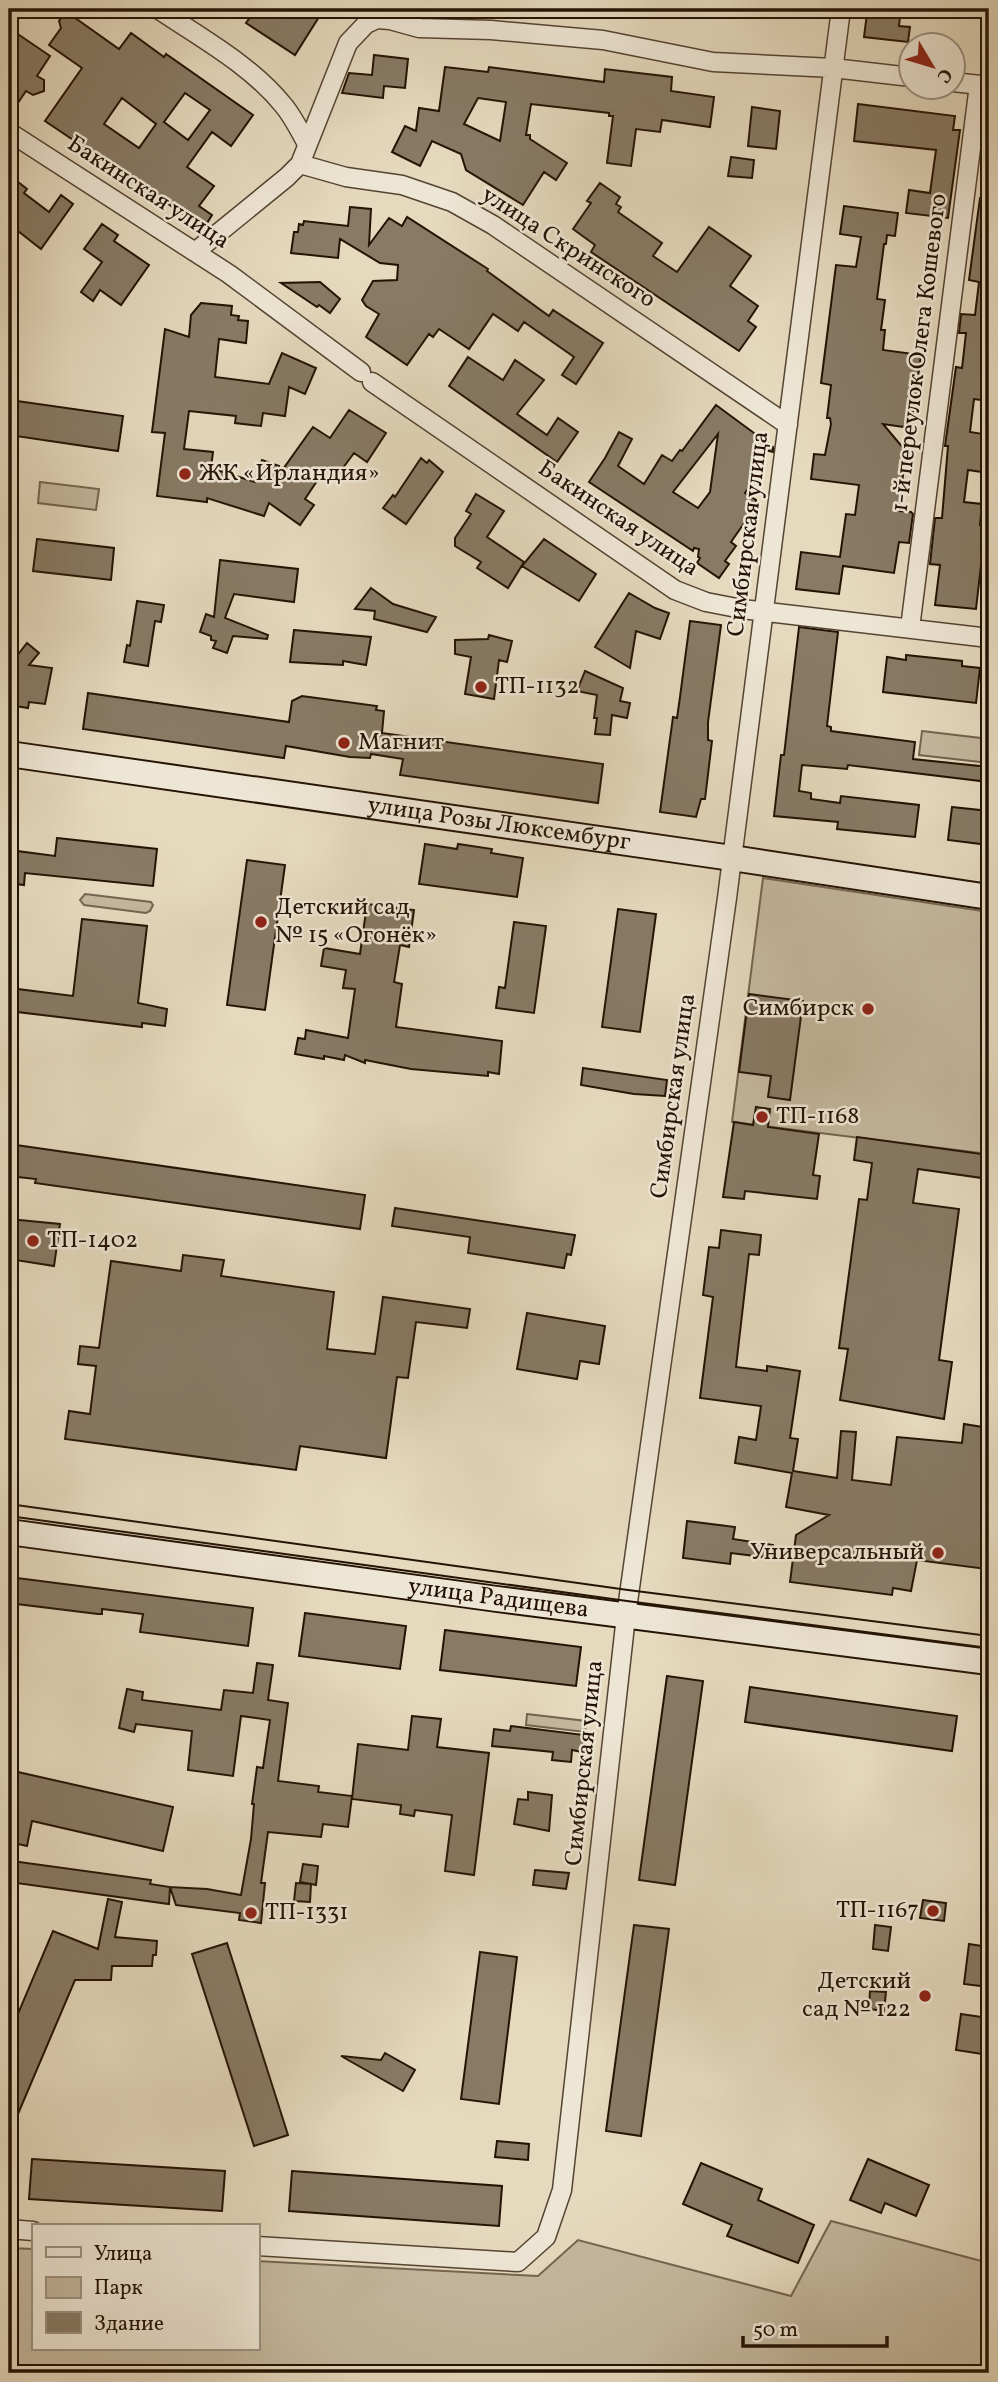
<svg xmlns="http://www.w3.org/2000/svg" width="998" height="2382" font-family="Vollkorn,serif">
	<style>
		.green { fill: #c4b79e; stroke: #746551; stroke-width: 2 }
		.building { fill: #887a65; stroke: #241304; stroke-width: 2; fill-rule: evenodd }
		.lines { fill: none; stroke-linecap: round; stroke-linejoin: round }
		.street-casing { stroke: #544432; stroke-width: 21 }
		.secondary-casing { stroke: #241304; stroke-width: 28 }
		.street { stroke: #eee6d5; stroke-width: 18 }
		.secondary { stroke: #eee6d5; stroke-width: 24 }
		.tram { stroke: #241304; stroke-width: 2 }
		.poi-dot { fill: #8f2418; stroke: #eee6d5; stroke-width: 2.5 }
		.labels { text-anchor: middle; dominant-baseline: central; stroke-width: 5; stroke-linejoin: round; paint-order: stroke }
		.street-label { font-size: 24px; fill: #241304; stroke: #eee6d5 }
		.poi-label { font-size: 24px; fill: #241304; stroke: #eee6d5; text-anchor: start }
	</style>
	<rect width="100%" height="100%" fill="#e5d9be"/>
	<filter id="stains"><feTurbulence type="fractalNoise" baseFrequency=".00286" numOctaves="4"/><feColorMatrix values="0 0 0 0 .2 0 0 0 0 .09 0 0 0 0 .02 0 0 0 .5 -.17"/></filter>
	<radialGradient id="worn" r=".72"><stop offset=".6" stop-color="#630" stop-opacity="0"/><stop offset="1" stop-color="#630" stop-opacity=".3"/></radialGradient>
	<path class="green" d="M40,482L99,489L96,510L38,503Z
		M922,731L989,739V763L919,755Z
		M763,878L989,912V1154L732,1122Z
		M85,894L151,902L153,905L150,911L146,913L84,905L80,900Z
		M527,1714L586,1721L585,1732L526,1725Z
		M831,2221L989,2263V2373H9V2248L33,2249V2349H257V2261L538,2276L578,2240L791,2296Z"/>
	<path class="building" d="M256,9H324L295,55L246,23Z
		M867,13L900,17L899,26L910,27L908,42L864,37Z
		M71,15L119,49L131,33L164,57L166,54L253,115L231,146L212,132L187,167L214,186L199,206L212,215L204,228L45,121L82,68L49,45L61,28L59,21L63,16ZM185,93L210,110L188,140L164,122ZM122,98L156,124L139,148L104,124Z
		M9,28L50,56L37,76L44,80V91L33,95L26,91L9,116Z
		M374,55L408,59L405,88L384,86L383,98L342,93L349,73L372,75Z
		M445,67L488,72L489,67L604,82L605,69L672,77L671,91L714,97L710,127L662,120L660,132L636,129L631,166L607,163L613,116H609V113L531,104L526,135H530V139L567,163L556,180L544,172L523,205L466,170L461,154L432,141L420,166L392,152L405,126L416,131L419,108L439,111ZM478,98L506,102L500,141L464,124Z
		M858,104L955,116L953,130H960L948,218L906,213L909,190L930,193L936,150L854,141Z
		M752,107L780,111L776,149L748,146Z
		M731,157L754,160L752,178L728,176Z
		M9,175L27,189L24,193L49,212L61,195L73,204L41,249L9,224Z
		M600,183L620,197L616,204L621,207L618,212L662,243L653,256L677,272L709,227L751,256L730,286L758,306L748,321L756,327L739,351L591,252L595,245L573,229L591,203L587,201Z
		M980,198L989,199V401L974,399L970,432L989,435V473L968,470L964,502L982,504L980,525H982V534L989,535V549L983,548L976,609L935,605L940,565L930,564L935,518H942L948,446H945L956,367L962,368L966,333H959L961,314L975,315L979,282L969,280Z
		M844,206L898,213L895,236L887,235L886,244H884L877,299L885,300L881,330H885L883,350L921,355L911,428L883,424L910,456V463L904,467L900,500V511L911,512L913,514L909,543L899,542L894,573L843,566L839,594L796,589L801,552L840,557L846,514L855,515L859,485L811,479L814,454L825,455L831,424L830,418H827L831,385L821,383L836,265L856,267L861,237L840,234Z
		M350,207L371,209L369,245L389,218L402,226L407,217L488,269L487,271L549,316L553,310L603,343L576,384L562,375L574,357L524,322L518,331L493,314L469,349L439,329L433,337L429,334L407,365L366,337L379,314L366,306L362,300L373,281L397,280L398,265L380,263L340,239L338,258L291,253L294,232H298L299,224L303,225L304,221L348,226Z
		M102,224L118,235L114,241L149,265L121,305L100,290L93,301L81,292L102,262L84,249Z
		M320,282L340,299L330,313L319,305L317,307L281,283Z
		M201,303L232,306L231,315L239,316L238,320L248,321L246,343L219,339L215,377L269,384L282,353L316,368L305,394L289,387L285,416L263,413L261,426L235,423L236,416L189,411L184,449L213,452L211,468L255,482L262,460L279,466L278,476L313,427L330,438L349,410L386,433L367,462L354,453L337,476L325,469L305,499L314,505L300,525L269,503L264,516L207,498V502L157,496L165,433L152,432L165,329L189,337L191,315Z
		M468,357L503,380L515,360L544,380L517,414L547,435L558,418L578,432L557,462L449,386Z
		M10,400L123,416L118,451L9,435Z
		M716,405L773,447V452L754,447L748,489L745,493L756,500L754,517L747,519L731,542L736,546L725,561L729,564L719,578L697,563L700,558L698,557L699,549L694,548L693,551L589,482L605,458L619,432L632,439L618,466L644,484L662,455L672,461L680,450L682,451ZM718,434L710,492L698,508L673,492Z
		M421,458L427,463L429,460L443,472L406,524L383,508L393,495L395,497Z
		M476,494L504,511L487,537L524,562L508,588L477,568L481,562L455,546V538L471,514L466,511Z
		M37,539L114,548L111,580L33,571Z
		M544,539L596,574L579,601L522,566Z
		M220,560L298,569L294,602L234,594L225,618L268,635L267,639L233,636L227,653L213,648L216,641L211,640V636L200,632L206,614L214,617Z
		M371,588L393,604L436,617L427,632L374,619L375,611L355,609Z
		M629,593L655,608L669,613L660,639L636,631L630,668L595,647Z
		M137,601L164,605L161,622L155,621L148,666L124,662L127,645L130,646Z
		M690,621L721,625L708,722V740L712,741L705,799H701L696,817L660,812L673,717L677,718L680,697Z
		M799,627L838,632L827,726L831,727V731L915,742L913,759L989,767V782L848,765L847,769L802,765L799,791L811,793V799L840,803L841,796L919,805L915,837L837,829L838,822L774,816L781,755H784Z
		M294,630L371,637L366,665L343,661V665L290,662Z
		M489,635L512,641L507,662L499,660L494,699L465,694L471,657L455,654V640L488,639Z
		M27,643L39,653L29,665L52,668L45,704L29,702L28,708L9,705V666Z
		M906,655L962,661V666L980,668L976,703L883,692L887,657L906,660Z
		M585,671L623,688L620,701L630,703L627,718L612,715L610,735L595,734L597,718H594L597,695L577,691Z
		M88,693L289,722L292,701L302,696L377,706L376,710L384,711L382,733L603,764L598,803L400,775L403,759L371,754L370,758L350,757L286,746L284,758L83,729Z
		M952,807L989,811V845L948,840Z
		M57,838L157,849L153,886L25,873L24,885L9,883V850L55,856Z
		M425,844L457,849L458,844L492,849L491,853L523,858L517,897L419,884Z
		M247,860L285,865L265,1010L227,1005Z
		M367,904L414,910L409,947L400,945L394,982L402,984L396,1027L502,1041L499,1074L488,1072V1076L411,1069L365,1060V1063L345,1055L344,1060L324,1056V1059L295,1054L298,1038L305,1039L306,1030L348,1038L355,989L343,988L346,970L321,966L324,948L360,954Z
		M618,909L656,914L640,1032L602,1027Z
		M82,919L147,926L138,1003L167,1009L165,1026L142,1023V1027L9,1011V988L73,996Z
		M514,922L546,926L534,1013L496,1008L499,987L505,988Z
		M749,994L803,1001L790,1100L768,1097L771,1076L739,1072Z
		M583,1068L667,1080L665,1096L634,1094L581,1085Z
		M756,1107L770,1109L768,1127L819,1134L813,1175L820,1176L817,1199L745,1191L744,1199L723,1197L734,1122L753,1125Z
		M857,1137L989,1155V1179L918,1169L913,1203L959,1209L939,1360L952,1362L944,1419L840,1400L848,1349L839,1348L859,1199L867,1200L872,1163L854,1160Z
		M9,1144L365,1195L360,1229L35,1183L36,1179L9,1176Z
		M395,1208L575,1235L571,1255L567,1254L564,1268L468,1253L470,1237L392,1226Z
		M9,1219L60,1224L54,1266L9,1259Z
		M721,1230L761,1235L759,1255L749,1254L736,1367L767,1371V1366L800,1371L790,1438L798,1439L793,1471L837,1478L841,1431L856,1432L852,1480L891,1485L897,1437L962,1443L964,1424L989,1428V1542L986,1569L917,1560L911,1591L893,1588L892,1595L790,1582L796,1535L829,1515L786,1507L792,1473L735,1463L739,1437L756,1440L761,1406L700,1398L713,1297L703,1295L709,1247L719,1248Z
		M183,1255L224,1260L221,1276L334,1292L327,1349L375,1354L383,1297L470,1309L467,1328L416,1322L408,1378L397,1377L386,1458L300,1446L296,1470L65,1439L69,1411L90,1414L96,1366L78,1364L80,1346L99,1348L111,1261L181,1271Z
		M527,1313L605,1326L599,1364L580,1361L577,1379L517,1369Z
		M687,1521L735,1527L733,1539L773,1545L771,1558L731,1553L730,1564L683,1558Z
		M9,1577L253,1608L248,1646L140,1632L143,1614L102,1609V1614H98L9,1603Z
		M305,1613L406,1626L400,1669L299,1656Z
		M445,1630L581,1647L576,1686L440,1670Z
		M257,1663L273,1665L268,1700L288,1703L278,1781L319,1786L318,1792L352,1796L348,1827L323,1824L321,1837L268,1832L261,1883H265L261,1923L239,1920L240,1913L176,1905L170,1887L207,1889L241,1895L251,1839L254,1804H252L257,1767L263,1768L270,1720L241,1716L233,1776L188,1770L192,1731L136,1724L134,1732L119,1728L127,1689L143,1692L142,1700L221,1710L224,1690L253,1693Z
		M667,1676L703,1681L675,1885L639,1880Z
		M750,1687L957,1716L952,1751L745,1722Z
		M412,1716L441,1719L437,1747L489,1753L474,1875L445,1871L452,1815L415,1810L414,1816L400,1814L401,1805L352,1799L358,1744L408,1750Z
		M511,1726L584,1735L582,1752L572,1750L571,1762L552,1760L553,1752L492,1746L494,1729L510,1731Z
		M9,1770L173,1807L163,1851L32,1821L27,1846L9,1842Z
		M528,1792L552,1795L549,1831L514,1824L518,1799L528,1800Z
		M12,1861L151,1880L150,1884L170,1887L169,1904L9,1882Z
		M303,1864L318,1866L316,1885L311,1884L310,1902L294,1901L296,1883L311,1884L300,1882Z
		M535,1870L569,1873L566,1889L533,1885Z
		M108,1899L122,1902L115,1937L157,1941L156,1955H153L152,1966H112L111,1980H75L9,2135V2035L53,1931L98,1949Z
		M923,1900L946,1903L944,1921L920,1918Z
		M634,1925L669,1929L641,2136L606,2131Z
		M875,1925L891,1927L888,1951L873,1949Z
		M227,1943L288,2135L254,2146L192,1954Z
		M969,1944L989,1947V1987L964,1984Z
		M480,1952L517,1957L499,2104L461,2099Z
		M870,1991L886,1992L884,2011L869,2009Z
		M961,2014L989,2018V2055L956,2050Z
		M385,2053L415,2070L403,2091L341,2056L381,2060Z
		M497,2141L529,2144L528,2160L495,2157Z
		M32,2159L225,2171L222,2211L29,2199Z
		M868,2159L929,2185L916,2216L885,2203L881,2213L850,2200Z
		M701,2163L762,2189L758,2200L814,2225L798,2263L727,2236L732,2225L683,2204Z
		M292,2171L502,2186L499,2226L289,2211Z"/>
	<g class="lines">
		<defs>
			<path id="street" d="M158,9C201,38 251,65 284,106C293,117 300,131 307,144
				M392,9L390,20L419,28L491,30L603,40L713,62L833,68L911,77
				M953,82L989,86
				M9,132L229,274L361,372
				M300,164L346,177L402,185L452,202L493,225L788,425
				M195,252L287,177L300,164L348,43L366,24L377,19L390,20
				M372,382L675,590L706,602L742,609L989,638
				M910,628L979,85
				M9,2229L33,2231
				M257,2246L518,2262L546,2237L562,2190L626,1616L727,898L841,9"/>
			<g id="secondary">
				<path id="s1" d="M9,754L732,858L989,897"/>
				<path id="s2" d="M9,1532L497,1599L989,1662"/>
			</g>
		</defs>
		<use href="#street" class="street-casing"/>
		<use href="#secondary" class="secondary-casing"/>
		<use href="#street" class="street"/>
		<use href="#secondary" class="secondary"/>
		<path class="tram" d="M9,1504L628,1590L989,1636
			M9,1516L627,1601L989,1648"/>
	</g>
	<g class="poi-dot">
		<circle cx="185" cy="474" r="7"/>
		<circle cx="481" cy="687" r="7"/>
		<circle cx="344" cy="743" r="7"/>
		<circle cx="261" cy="922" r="7"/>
		<circle cx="868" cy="1009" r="7"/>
		<circle cx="762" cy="1117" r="7"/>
		<circle cx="33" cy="1241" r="7"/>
		<circle cx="938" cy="1553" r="7"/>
		<circle cx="933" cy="1911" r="7"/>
		<circle cx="251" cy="1913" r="7"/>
		<circle cx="925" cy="1996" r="7"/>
	</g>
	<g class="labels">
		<g class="street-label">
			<text transform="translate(148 193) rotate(33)">Бакинская улица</text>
			<text transform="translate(568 248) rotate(33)">улица Скринского</text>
			<text transform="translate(920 353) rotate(-83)">1-й переулок Олега Кошевого</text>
			<text transform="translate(618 519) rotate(34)">Бакинская улица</text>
			<text transform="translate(749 534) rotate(-83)">Симбирская улица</text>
			<text stroke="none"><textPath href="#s1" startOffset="495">улица Розы Люксембург</textPath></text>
			<text transform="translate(674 1096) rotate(-82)">Симбирская улица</text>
			<text stroke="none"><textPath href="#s2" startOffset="494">улица Радищева</textPath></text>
			<text transform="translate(585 1763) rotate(-84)">Симбирская улица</text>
		</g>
		<g class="poi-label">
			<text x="199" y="474">ЖК «Ирландия»</text>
			<text x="495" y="687">ТП-1132</text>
			<text x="358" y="743">Магнит</text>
			<text x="275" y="908">Детский сад<tspan x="275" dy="28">№ 15 «Огонёк»</tspan></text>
			<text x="854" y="1009" text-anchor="end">Симбирск</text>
			<text x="776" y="1117">ТП-1168</text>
			<text x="47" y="1241">ТП-1402</text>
			<text x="924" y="1553" text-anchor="end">Универсальный</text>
			<text x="919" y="1911" text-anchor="end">ТП-1167</text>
			<text x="265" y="1913">ТП-1331</text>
			<text x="911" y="1982" text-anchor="end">Детский<tspan x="911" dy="28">сад № 122</tspan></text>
		</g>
	</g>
	<rect width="998" height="2382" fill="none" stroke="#e5d9be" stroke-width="35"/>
	<rect x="10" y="10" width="977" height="2361" fill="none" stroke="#241304" stroke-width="3.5"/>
	<rect x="18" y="18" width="963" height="2347" fill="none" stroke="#241304" stroke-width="2"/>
	<rect x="32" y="2224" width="228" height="126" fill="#eee6d5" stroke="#9d9281" stroke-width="2"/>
	<rect x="46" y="2247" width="35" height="10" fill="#eee6d5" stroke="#9d9281" stroke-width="2"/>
	<text x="94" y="2260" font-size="21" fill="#241304">Улица</text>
	<rect x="46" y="2277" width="35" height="21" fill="#c4b79e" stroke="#9d9281" stroke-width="2"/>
	<text x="94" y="2294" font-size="21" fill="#241304">Парк</text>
	<rect x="46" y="2312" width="35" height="21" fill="#887a65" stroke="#9d9281" stroke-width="2"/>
	<text x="94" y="2330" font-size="21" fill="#241304">Здание</text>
	<g transform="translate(932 66) rotate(128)"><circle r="33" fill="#eee6d5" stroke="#9d9281" stroke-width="2"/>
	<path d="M0-5L12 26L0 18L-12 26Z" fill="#8f2418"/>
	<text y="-10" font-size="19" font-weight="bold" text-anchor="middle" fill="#241304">С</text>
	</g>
	<path d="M743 2336v10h144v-10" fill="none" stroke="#241304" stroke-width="3.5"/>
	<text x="753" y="2336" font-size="21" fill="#241304" stroke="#eee6d5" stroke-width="5" paint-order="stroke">50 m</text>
	<rect width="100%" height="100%" filter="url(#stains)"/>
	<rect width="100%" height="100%" fill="url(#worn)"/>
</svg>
